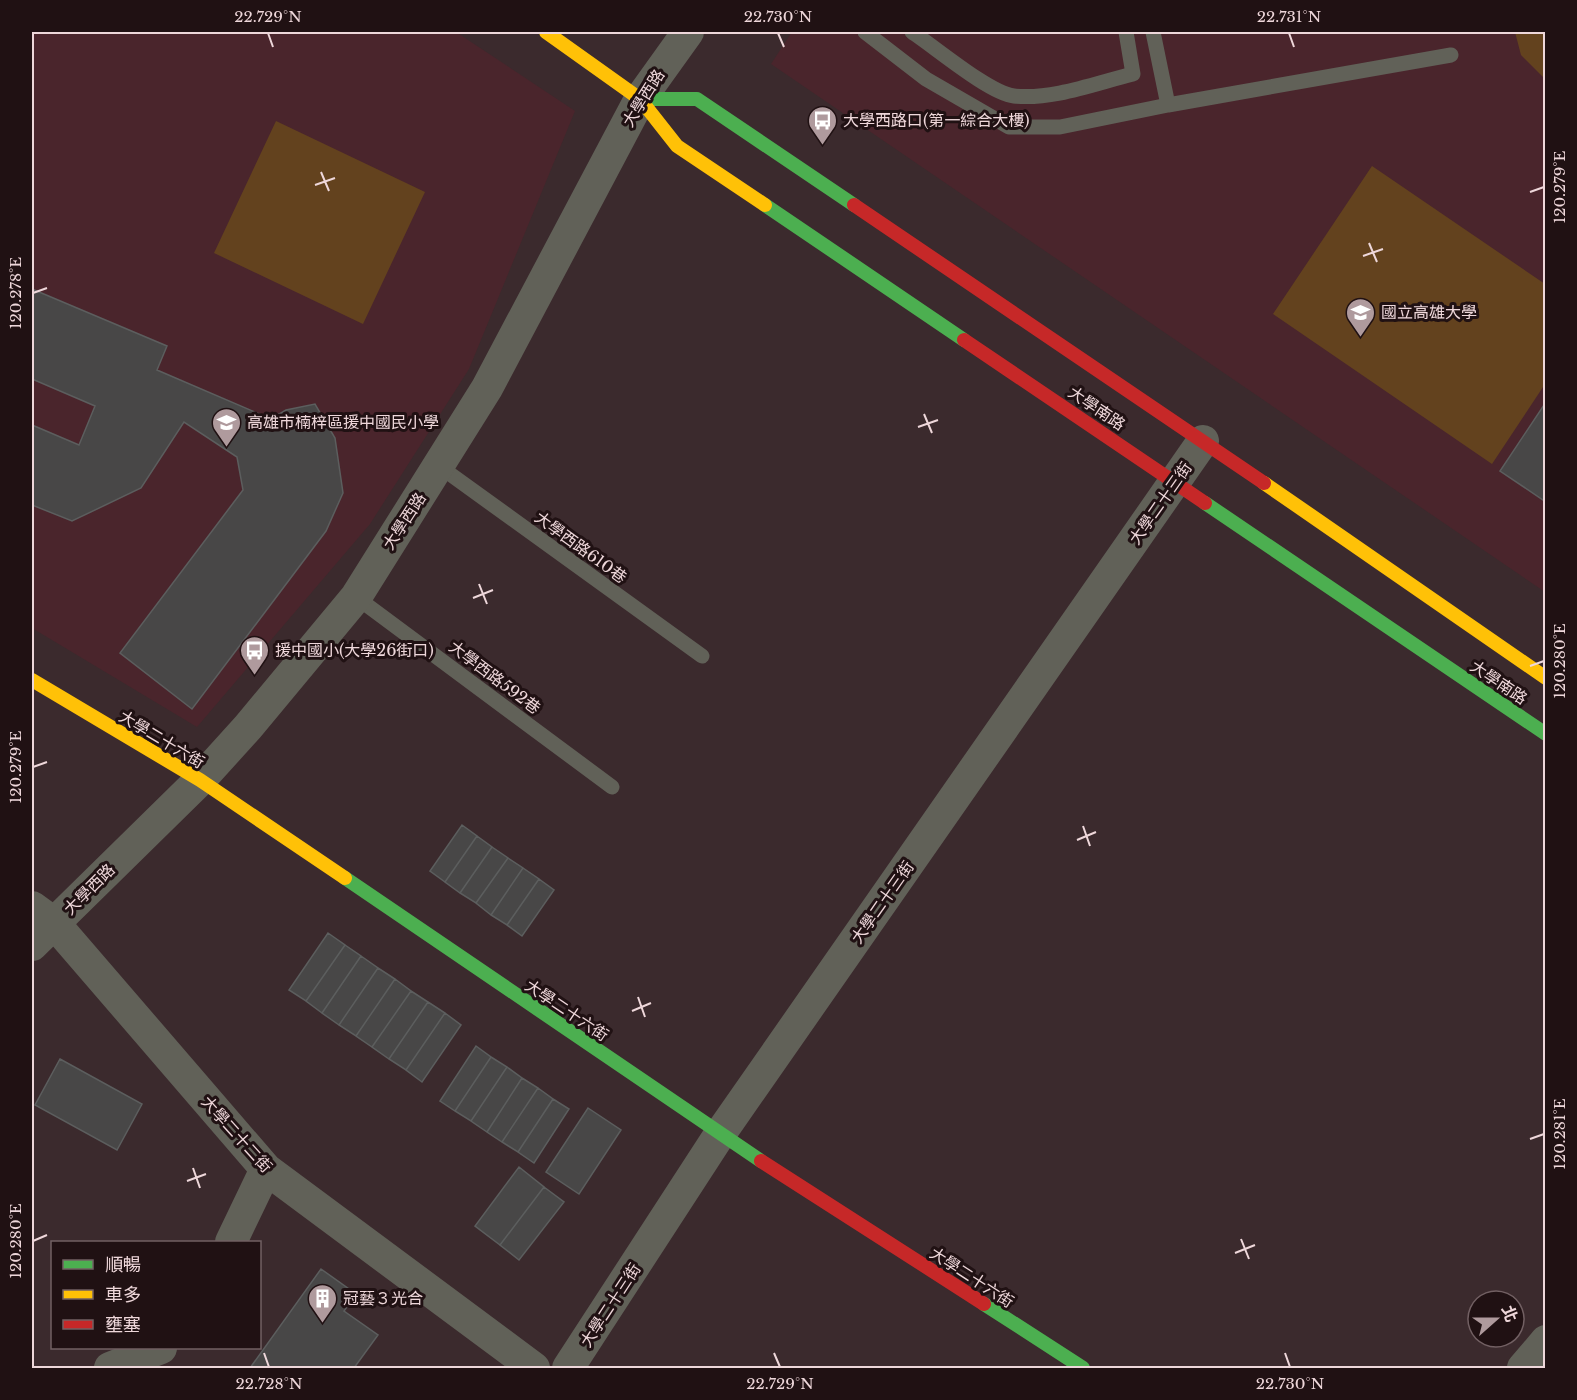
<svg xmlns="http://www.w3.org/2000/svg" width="1577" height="1400" font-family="'Libre Baskerville','Noto Sans TC',serif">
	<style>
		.built { fill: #4a252c }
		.green { fill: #63421e }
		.building { fill: #484747; stroke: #5c5e5e; stroke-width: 1.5 }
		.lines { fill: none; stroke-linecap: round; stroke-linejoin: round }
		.lane { stroke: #616158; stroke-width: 15 }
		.street { stroke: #616158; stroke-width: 32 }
		.fast { stroke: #4caf50; stroke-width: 14 }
		.slow { stroke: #ffc107; stroke-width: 14 }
		.jam { stroke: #c62828; stroke-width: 14 }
		.ticks { fill: none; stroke: #eed7da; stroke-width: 2 }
		.labels { text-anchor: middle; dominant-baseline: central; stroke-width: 6; stroke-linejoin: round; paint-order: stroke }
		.street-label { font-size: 16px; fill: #eed7da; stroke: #201113 }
		.poi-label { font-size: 16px; fill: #eed7da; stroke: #201113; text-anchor: start }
		.neatline { fill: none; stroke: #eed7da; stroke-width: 2 }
		.ticks-label { font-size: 15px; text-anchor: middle; fill: #eed7da }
	</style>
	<rect width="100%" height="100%" fill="#3b2a2d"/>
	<path class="built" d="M32,32H456L575,111L469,369L370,524L197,727L32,628Z
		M792,32H1545V592L771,64Z"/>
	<path class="green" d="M1515,32H1545V79L1521,55Z
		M276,121L425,192L363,324L214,253Z
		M1372,166L1545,284V384L1492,464L1273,314Z"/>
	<path class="building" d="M32,289L167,346L157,370L271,419L286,410L315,404L335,438L343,493L326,531L192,709L120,653L243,490L237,457L184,422L141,488L72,521L32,505V425L79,445L95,406L32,379Z
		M1546,402V502L1500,471Z
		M462,825L477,836L445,882L430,871Z
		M477,836L492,847L460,893L445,882Z
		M492,847L508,858L476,903L460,893Z
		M508,858L523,868L491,915L476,903Z
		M523,868L539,879L507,925L491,915Z
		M539,879L554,890L522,936L507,925Z
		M328,933L345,945L306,1001L289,990Z
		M345,945L361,956L322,1013L306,1001Z
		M361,956L378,968L339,1025L322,1013Z
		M378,968L395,979L356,1036L339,1025Z
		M395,979L411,991L372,1047L356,1036Z
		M411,991L428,1002L389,1059L372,1047Z
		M428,1002L445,1013L406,1070L389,1059Z
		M445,1013L461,1025L422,1082L406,1070Z
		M476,1046L491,1057L455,1111L440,1101Z
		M491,1057L507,1067L471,1121L455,1111Z
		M60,1059L142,1104L117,1150L35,1105Z
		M507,1067L522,1078L487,1132L471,1121Z
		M522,1078L538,1088L502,1142L487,1132Z
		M538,1088L553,1099L518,1152L502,1142Z
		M553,1099L569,1109L534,1163L518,1152Z
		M588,1108L621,1130L579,1194L546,1172Z
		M519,1167L544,1187L500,1245L475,1226Z
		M544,1187L564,1202L519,1260L500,1245Z
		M321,1269L356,1294L344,1311L378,1335L354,1368H250Z"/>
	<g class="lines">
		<path class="lane" d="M865,32L926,79L1009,127H1060L1168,105L1451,55
			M912,32C935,47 989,93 1014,96C1053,100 1096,83 1133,74L1126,32
			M1153,32L1168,105
			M439,466L702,656
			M356,597L612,787"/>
		<path class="street" d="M32,907L54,923L266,1169L534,1368
			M32,945L200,780L248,727L356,597L487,388L640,99L688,32
			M231,1242L266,1169
			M110,1368L161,1348
			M568,1368L720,1134L1203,441
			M1523,1368L1546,1341"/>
		<path class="fast" d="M640,99H697L854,205
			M765,205L964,340
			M1205,503L1546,734
			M345,878L761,1161
			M984,1304L1083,1368"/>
		<path class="slow" d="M546,32L640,99L677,146L765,205
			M1264,483L1546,678
			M32,680L200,780L345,878"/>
		<path class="jam" d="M854,205L1264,483
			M964,340L1205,503
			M761,1161L984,1304"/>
	</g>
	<path class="ticks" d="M268,33L273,47M778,33L784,47M1289,33L1294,47M321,172L329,191M315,185L335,178M1530,192L1544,187M1369,243L1377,262M1363,256L1383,249M33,293L47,288M924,414L932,433M918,427L938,420M479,584L487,604M473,598L493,590M1530,666L1544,661M33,767L47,762M1083,826L1090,846M1077,840L1096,832M638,997L645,1017M632,1011L651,1003M1530,1139L1544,1134M193,1168L200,1188M187,1181L206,1174M1241,1239L1249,1259M33,1241L47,1235M1235,1253L1255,1245M264,1353L269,1367M774,1353L780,1367M1285,1353L1290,1367"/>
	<defs>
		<symbol id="bus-pin" viewBox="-11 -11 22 30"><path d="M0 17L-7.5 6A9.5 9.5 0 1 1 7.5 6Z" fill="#af9a9d" stroke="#201113"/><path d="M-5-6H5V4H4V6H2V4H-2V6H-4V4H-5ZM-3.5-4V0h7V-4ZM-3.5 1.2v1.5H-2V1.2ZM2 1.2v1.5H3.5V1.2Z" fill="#fff"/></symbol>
		<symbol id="university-pin" viewBox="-11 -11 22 30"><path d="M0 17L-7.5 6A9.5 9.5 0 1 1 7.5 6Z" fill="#af9a9d" stroke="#201113"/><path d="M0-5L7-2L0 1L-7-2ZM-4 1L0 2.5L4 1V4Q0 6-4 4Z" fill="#fff"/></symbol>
		<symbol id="school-pin" viewBox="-11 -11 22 30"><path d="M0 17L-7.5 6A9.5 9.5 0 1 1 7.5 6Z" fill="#af9a9d" stroke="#201113"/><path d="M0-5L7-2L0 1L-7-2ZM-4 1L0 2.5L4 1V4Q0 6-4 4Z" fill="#fff"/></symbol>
		<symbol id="building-pin" viewBox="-11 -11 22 30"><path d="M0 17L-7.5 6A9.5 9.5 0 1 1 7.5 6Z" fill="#af9a9d" stroke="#201113"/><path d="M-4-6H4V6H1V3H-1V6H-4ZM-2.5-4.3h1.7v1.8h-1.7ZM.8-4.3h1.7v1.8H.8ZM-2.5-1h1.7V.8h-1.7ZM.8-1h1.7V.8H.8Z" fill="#fff"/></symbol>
	</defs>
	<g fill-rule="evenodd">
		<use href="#bus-pin" x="806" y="104" width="33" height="45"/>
		<use href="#university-pin" x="1344" y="296" width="33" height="45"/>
		<use href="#school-pin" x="210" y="406" width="33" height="45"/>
		<use href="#bus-pin" x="238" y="634" width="33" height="45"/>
		<use href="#building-pin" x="306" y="1282" width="33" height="45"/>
	</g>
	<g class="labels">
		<g class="street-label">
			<text transform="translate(643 98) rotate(-58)">大學西路</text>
			<text transform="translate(1097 408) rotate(34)">大學南路</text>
			<text transform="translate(1160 503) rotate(-55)">大學二十三街</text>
			<text transform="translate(404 521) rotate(-57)">大學西路</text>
			<text transform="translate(581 547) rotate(36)">大學西路610巷</text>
			<text transform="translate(495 677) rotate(37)">大學西路592巷</text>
			<text transform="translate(1499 682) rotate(34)">大學南路</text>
			<text transform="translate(162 739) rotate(31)">大學二十六街</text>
			<text transform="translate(89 889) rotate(-45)">大學西路</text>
			<text transform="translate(882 902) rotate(-55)">大學二十三街</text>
			<text transform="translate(567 1010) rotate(34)">大學二十六街</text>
			<text transform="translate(237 1134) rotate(48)">大學二十二街</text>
			<text transform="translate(972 1277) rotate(33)">大學二十六街</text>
			<text transform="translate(610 1305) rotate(-57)">大學二十三街</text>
		</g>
		<g class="poi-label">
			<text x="843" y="120">大學西路口(第一綜合大樓)</text>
			<text x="1381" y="312">國立高雄大學</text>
			<text x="247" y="422">高雄市楠梓區援中國民小學</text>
			<text x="275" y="650">援中國小(大學26街口)</text>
			<text x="343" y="1298">冠藝３光合</text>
		</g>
	</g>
	<rect width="1577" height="1400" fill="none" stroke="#201113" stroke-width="66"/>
	<rect x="51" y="1241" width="210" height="108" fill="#201113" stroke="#726063" stroke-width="1.5"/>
	<rect x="63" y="1260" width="30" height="9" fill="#4caf50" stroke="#726063" stroke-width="1.5"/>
	<text x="105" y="1271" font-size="18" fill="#eed7da">順暢</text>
	<rect x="63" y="1290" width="30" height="9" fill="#ffc107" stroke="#726063" stroke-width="1.5"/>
	<text x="105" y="1301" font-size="18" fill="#eed7da">車多</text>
	<rect x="63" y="1320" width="30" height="9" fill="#c62828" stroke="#726063" stroke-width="1.5"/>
	<text x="105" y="1331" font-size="18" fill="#eed7da">壅塞</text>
	<g transform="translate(1496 1319) rotate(69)"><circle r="28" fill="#201113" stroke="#726063" stroke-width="1.5"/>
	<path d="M0-4.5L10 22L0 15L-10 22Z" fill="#af9a9d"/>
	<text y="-9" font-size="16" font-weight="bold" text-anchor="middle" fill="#eed7da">北</text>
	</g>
	<rect x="33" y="33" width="1511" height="1334" class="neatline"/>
	<g class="ticks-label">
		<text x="268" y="22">22.729°N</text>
		<text x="778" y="22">22.730°N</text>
		<text x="1289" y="22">22.731°N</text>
		<text transform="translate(1560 187) rotate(-90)" y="5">120.279°E</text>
		<text transform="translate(16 293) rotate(-90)" y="5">120.278°E</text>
		<text transform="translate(1560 661) rotate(-90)" y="5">120.280°E</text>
		<text transform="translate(16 767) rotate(-90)" y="5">120.279°E</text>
		<text transform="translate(1560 1134) rotate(-90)" y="5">120.281°E</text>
		<text transform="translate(16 1241) rotate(-90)" y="5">120.280°E</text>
		<text x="269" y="1389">22.728°N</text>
		<text x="780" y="1389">22.729°N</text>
		<text x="1290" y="1389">22.730°N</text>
	</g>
</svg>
